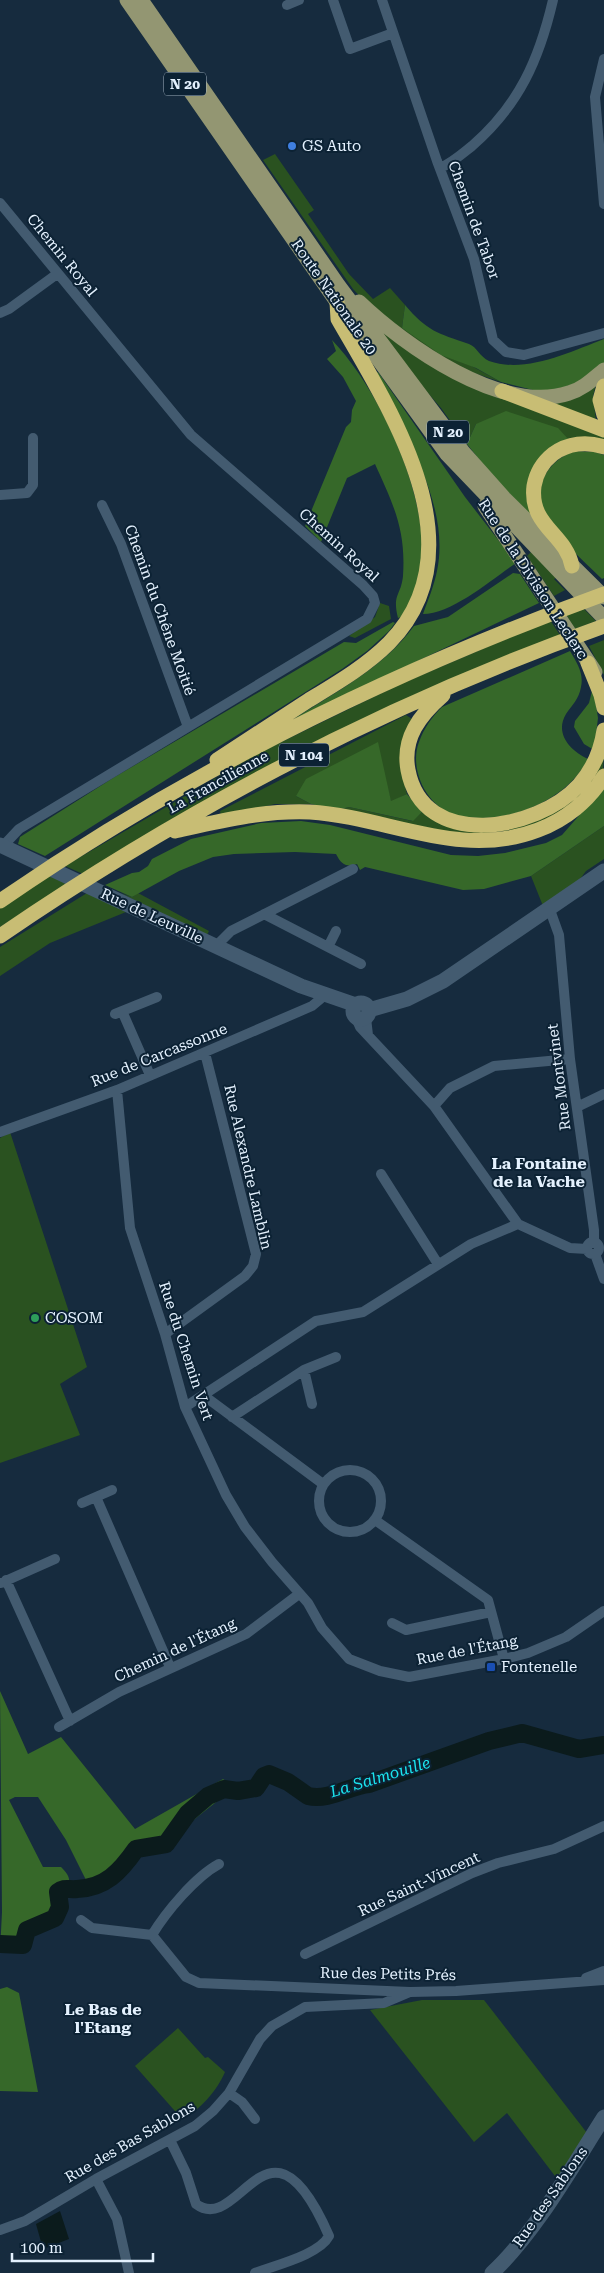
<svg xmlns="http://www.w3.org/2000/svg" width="604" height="2273" font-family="'Roboto Serif',serif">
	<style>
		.green { fill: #2a5220 }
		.forest { fill: #366829 }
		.water { fill: #0b1b1c }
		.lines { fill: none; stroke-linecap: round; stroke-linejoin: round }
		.river { stroke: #0b1b1c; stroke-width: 18 }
		.street { stroke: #435b70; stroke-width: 10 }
		.secondary { stroke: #435b70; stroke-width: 15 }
		.primary { stroke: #939672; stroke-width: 15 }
		.highway { stroke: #c8bd74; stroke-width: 15 }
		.shop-dot { fill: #3f7fe0; stroke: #0c2234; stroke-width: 2 }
		.leisure-dot { fill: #2e9e5b; stroke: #0c2234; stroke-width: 2 }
		.transit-dot { fill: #1a4fb4; stroke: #0c2234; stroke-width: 2 }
		.labels { text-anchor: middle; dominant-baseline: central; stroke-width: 4; stroke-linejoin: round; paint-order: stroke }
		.shield { fill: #0c2234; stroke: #a3b3c1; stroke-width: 1 }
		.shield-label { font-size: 14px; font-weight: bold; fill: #e4f1fe }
		.poi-label { font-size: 15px; fill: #e4f1fe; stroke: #0c2234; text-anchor: start }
		.street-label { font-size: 15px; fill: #e4f1fe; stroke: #0c2234 }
		.neighbourhood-label { font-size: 16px; font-weight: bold; fill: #e4f1fe; stroke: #0c2234 }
		.water-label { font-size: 16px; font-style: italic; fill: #1be3ee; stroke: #0c2234 }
	</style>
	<rect width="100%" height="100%" fill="#162b3e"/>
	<path class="green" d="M275,154L314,210L308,214L349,274L373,299L390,288L405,305L402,328L501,382L450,365L368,305L353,289L263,160Z
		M370,316L396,341L604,434V445L570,441L476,424L467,444L441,408L406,368Z
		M596,384L593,396L596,421L548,403C568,401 580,395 596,384Z
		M531,552L556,578L554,579L565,590L554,596L527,556Z
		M380,603L389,606L391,619L355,638L349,636L375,617Z
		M583,608L596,621L575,629L566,615Z
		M550,620L560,635L83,874L65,866L257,754L396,686Z
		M604,640V675L589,646Z
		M406,715L412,719L400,766L407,794L391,802L388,790L296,796L311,804H275L221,816L220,811Z
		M604,753L603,771L583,797L532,828L460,836L338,810L349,807L412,821L422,812L440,822L530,823Z
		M604,826V859L586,871L577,883L543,906L531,876Z
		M50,875L68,884L0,927V908Z
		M87,893L126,912L50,943L0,976V947Z
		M120,893L132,897L138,893L209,931L207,935Z
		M10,1132L87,1367L60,1384L80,1435L0,1463V1138Z
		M422,2000H484L587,2133L558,2180L507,2113L474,2142L370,2010Z
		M178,2028L205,2058L208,2057L225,2072C217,2091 200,2110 182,2119L135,2066Z"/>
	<path class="forest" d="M405,305C427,331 437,333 469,344C477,347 480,357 489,361C525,374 570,352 604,339V363L582,381L550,392L533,390L501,382L476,368L441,355L402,328Z
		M332,340C382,392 440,515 417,587C413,599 407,607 401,617L398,618C392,594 401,596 403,576C406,530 394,506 375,464L347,478L321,542L305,526L346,427L351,422L352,410L356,401L343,377L327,359L336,351Z
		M378,372L465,497L516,563C492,579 452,614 423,614C428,600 434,586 437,571C451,505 403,431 375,374Z
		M506,411L558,428L570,441L545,456L534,518L493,477L467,444L476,424Z
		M574,451L595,452L604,455V578L602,579C583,560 556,538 544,512C531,486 550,460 574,451Z
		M513,573L520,574L539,603L288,723C331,694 383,669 414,626L448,617Z
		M393,622L395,623L389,631L367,651L342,669L45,856L18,844L20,837L113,778L344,642L356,643Z
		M570,651C577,663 584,673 581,687C579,699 572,705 566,714C554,734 571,751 588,759C566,802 506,825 460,816C429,811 408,771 419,742C424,728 432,717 442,707Z
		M593,687L598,718L594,750L584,744L574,727L575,721L589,703Z
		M378,742L391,801L407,794L422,812L413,821L349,807L338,810L311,804L296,796L306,779Z
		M604,787V826L531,876L484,889L463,890L365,867L360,870L357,864C346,868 341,864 336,854L295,852L234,854L213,857L179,871L132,897L105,885L132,873L139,872L148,866L152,859L191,839L261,823L301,821L330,825L451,855L478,856L505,853L546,843L562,835Z
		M0,1691L28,1754L61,1737L135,1829L223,1779L232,1785L230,1791L177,1833L167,1847L155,1852L139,1851L132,1854L120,1879L114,1884L103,1887L89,1886L66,1840L38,1797H15L9,1800L43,1867H61C69,1875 71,1879 68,1890L58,1896L65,1912L63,1918L29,1933L21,1947L0,1951L2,1912Z
		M7,1987L19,1993L38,2092L0,2091V1989Z"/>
	<path class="water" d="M60,2211L69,2239L43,2249L36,2224Z"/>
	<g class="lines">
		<path class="river" d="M0,1944L23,1945L27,1930L55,1918L60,1907L58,1892C64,1887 69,1890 77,1889C105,1888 120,1872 136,1849L166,1844L188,1813L208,1796L224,1789L238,1791L256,1788L264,1776L269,1774L288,1782L308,1796C329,1801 349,1786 369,1784L489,1741L522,1733L579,1749L604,1745"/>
		<path class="street" d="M333,0L350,49L393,33
			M382,0L437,161L474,259L493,340L506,352L524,355L604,333
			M287,5L299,0
			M604,59L595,97L604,204
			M440,168C452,163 462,154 472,146C519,105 539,60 553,0
			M0,203L191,435L363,585L373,596L375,603L367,619L19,829L4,845
			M0,313L9,309L57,274
			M0,495L27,493L33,485V438
			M102,505L121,544L188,727
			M550,910L559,935L570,1059L594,1230V1243
			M264,914L361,964
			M216,946L231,931L353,869
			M328,947L336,931
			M122,1011L150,1075
			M115,1014L157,997
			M356,1018L360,1027L434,1106L518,1224L570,1248L587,1249
			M366,1018L368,1035
			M117,1090L130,1228L165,1334L185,1407L226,1495L245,1527L272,1562L308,1603L322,1628L349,1659L380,1671L409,1677L504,1659L528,1653L566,1637L604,1611
			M434,1106L450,1088L494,1066L570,1059
			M577,1107L604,1094
			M0,1132L117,1090L312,1006L324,996
			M381,1174L438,1264
			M587 1248a6 6 0 1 1 12 0a6 6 0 1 1-12 0Z
			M595,1254L604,1279
			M165,1334L245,1276L253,1266L256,1254L205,1053
			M304,1370L312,1404
			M203,1395L323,1484
			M185,1407L316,1321L363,1312L471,1244L518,1224
			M232,1417L304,1370L336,1357
			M319 1501a31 31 0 1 1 62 0a31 31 0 1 1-62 0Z
			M96,1497L170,1667
			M82,1503L112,1490
			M375,1520L488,1600L504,1659
			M6,1580L70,1721
			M1,1583L55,1559
			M392,1623L406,1630L491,1612
			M59,1727L119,1692L246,1634L299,1594
			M81,1920L92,1928L152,1935C166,1912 195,1877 219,1864
			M152,1935L186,1977L199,1983L410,1992L456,1991L604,1980
			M305,1954L472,1873L498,1863L554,1849L604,1826
			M586,1978L604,1971
			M229,2093L242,2102L255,2119
			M170,2140L186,2173L196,2204C240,2237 268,2096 329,2236C319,2255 275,2265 255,2273
			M96,2179L117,2219L129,2273
			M0,2230L25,2221L96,2179L195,2126L213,2111L229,2093L260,2039L272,2026L305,2007L384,2003L410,1992"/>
		<path class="secondary" d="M0,845L301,986L356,1005
			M353 1011a8 8 0 1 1 16 0a8 8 0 1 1-16 0Z
			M369,1010L407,999L443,981L604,871
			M492,2273C535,2233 572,2167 604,2117"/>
		<path class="primary" d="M127,0L337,302L447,454L604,618
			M141,0L338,285L463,452L504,498L604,597
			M359,302C405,346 502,415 569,393C583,389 593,379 604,370
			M485,506L595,672"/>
		<path class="highway" d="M604,386L600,400L604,415
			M502,391L604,430
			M572,566C566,534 529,526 534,486C536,474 543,462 553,454C568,443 587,441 604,447
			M588,663L601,695L604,708
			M443,695C420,715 402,738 408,770C423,851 537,831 579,785C593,769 601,751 604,730
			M217,760C248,740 278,720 309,700C337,683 366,666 389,643C482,548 390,410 338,319L337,302
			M175,831C220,821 264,810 310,812C388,817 460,860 538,830C565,820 589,801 604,776
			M0,901C186,773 392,671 604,594
			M0,936C187,808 390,702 604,626"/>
	</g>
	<circle class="shop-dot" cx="292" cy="146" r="5"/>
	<circle class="leisure-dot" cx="35" cy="1318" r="5"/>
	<rect class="transit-dot" x="486" y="1662" width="10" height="10" rx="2.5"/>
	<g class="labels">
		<g class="shield">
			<rect x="164" y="72.5" width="42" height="23" rx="4"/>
			<rect x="427" y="420.5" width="42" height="23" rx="4"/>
			<rect x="279" y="743.5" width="50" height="23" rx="4"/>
		</g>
		<g class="shield-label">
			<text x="185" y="84">N 20</text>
			<text x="448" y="432">N 20</text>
			<text x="304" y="755">N 104</text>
		</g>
		<g class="poi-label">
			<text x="302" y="146">GS Auto</text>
			<text x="45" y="1318">COSOM</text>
			<text x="501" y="1667">Fontenelle</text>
		</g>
		<g class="street-label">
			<text transform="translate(474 220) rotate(70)">Chemin de Tabor</text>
			<text transform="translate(62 255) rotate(51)">Chemin Royal</text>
			<text transform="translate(334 297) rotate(55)">Route Nationale 20</text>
			<text transform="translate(339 545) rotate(42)">Chemin Royal</text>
			<text transform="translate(533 579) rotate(57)">Rue de la Division Leclerc</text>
			<text transform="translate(160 610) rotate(70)">Chemin du Chêne Moitié</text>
			<text transform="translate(218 782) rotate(-29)">La Francilienne</text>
			<text transform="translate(152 916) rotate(25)">Rue de Leuville</text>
			<text transform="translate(159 1055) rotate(-22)">Rue de Carcassonne</text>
			<text transform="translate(559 1077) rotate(-97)">Rue Montvinet</text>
			<text transform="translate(248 1167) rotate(77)">Rue Alexandre Lamblin</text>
			<text transform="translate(186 1351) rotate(72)">Rue du Chemin Vert</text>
			<text transform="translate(175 1650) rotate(-25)">Chemin de l'Étang</text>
			<text transform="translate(467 1650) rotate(-11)">Rue de l'Étang</text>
			<text transform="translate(419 1884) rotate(-25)">Rue Saint-Vincent</text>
			<text transform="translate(388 1974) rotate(1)">Rue des Petits Prés</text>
			<text transform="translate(130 2142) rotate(-30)">Rue des Bas Sablons</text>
			<text transform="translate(550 2197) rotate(-55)">Rue des Sablons</text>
		</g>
		<g class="neighbourhood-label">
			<text x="539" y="1163">La Fontaine<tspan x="539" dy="18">de la Vache</tspan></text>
			<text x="103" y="2009">Le Bas de<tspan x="103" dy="18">l'Etang</tspan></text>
		</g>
		<g class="water-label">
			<text transform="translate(380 1777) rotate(-17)">La Salmouille</text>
		</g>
	</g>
	<path d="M12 2253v8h141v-8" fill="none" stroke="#e4f1fe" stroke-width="2.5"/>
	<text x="20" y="2253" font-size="15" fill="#e4f1fe" stroke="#0c2234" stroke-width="4" paint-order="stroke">100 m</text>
</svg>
